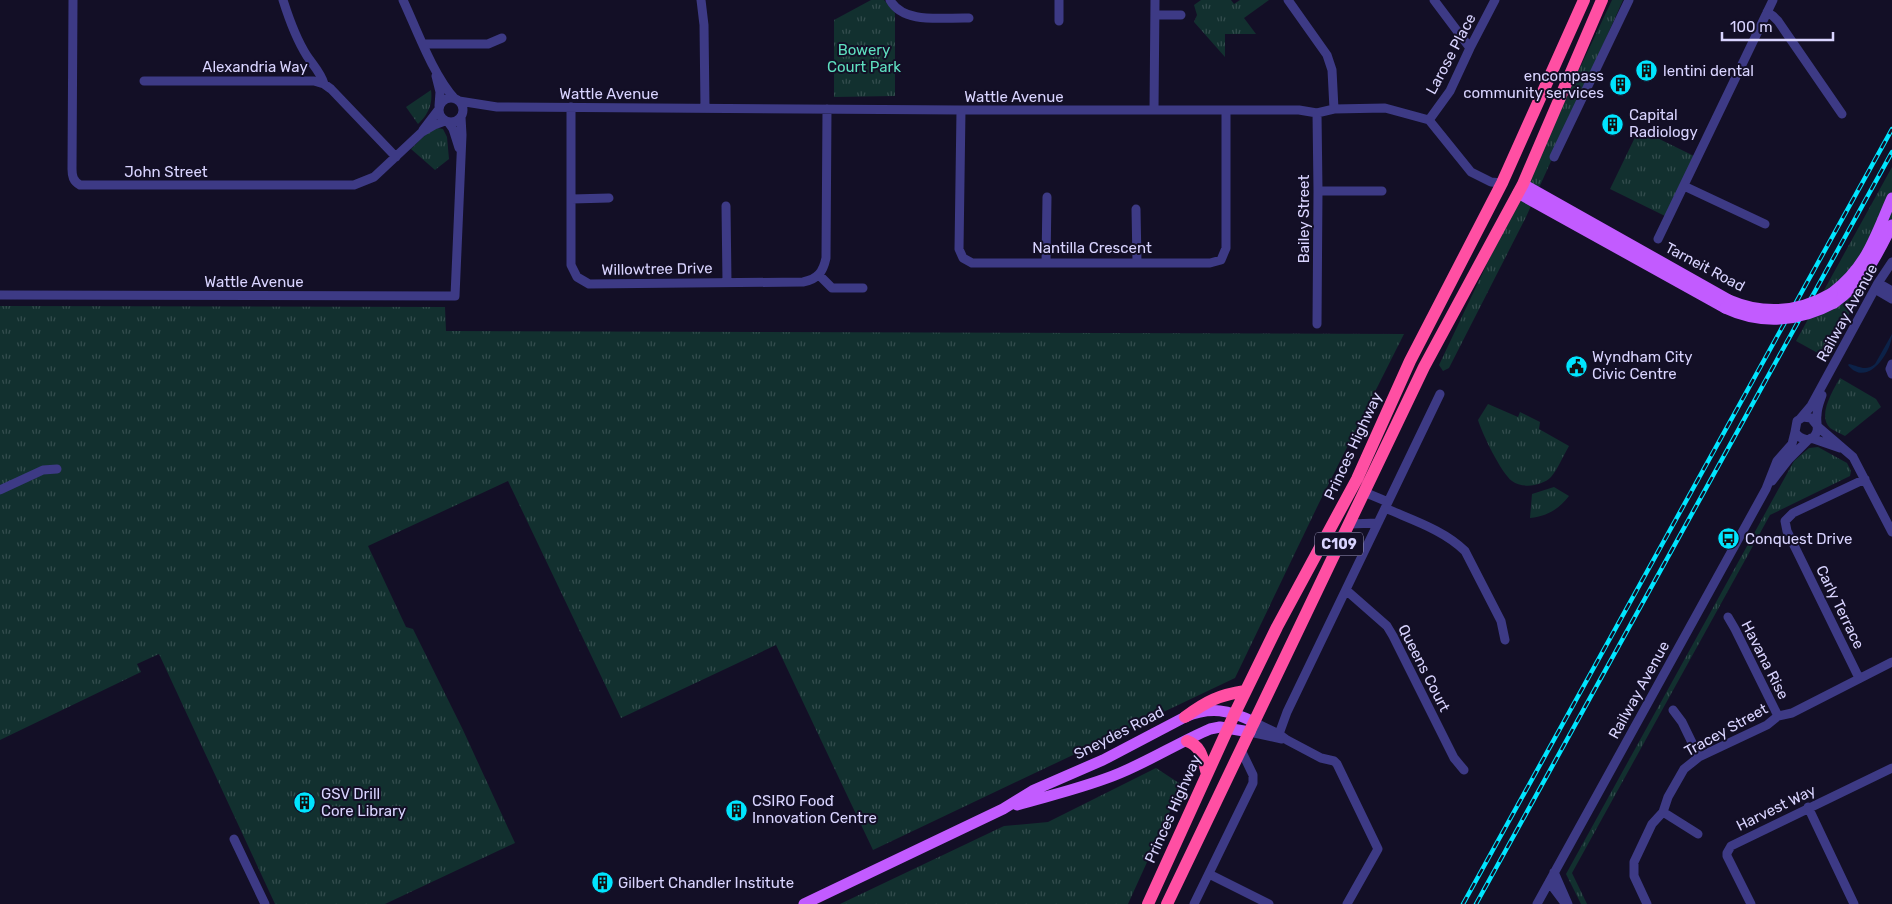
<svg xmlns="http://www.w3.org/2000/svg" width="1892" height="904" font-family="Rubik,sans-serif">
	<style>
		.grass { fill: url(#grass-tufts) }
		.water { fill: #0c2248 }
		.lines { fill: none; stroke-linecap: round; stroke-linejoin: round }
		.minor { stroke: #3d3a85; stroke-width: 9 }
		.major { stroke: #c25bff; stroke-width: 11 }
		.highway { stroke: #ff4fa3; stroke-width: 12 }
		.rail-casing { stroke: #00e5ff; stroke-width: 4.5 }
		.rail { stroke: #130f26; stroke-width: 2.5; stroke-dasharray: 8; stroke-linecap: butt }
		.major-bridge { stroke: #c25bff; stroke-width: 11 }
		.labels { text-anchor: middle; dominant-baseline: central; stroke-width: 4; stroke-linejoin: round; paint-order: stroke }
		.shield { fill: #130f26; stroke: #9e99be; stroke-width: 1 }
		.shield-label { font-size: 14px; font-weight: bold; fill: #d9d4ff }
		.park-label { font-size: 15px; fill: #5fe0c0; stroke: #130f26 }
		.street-label { font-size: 15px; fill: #d9d4ff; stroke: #130f26 }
		.poi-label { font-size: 15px; fill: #d9d4ff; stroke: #130f26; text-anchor: start }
	</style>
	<defs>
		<pattern id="grass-tufts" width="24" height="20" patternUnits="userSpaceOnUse" patternTransform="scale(1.25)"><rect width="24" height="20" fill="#12302f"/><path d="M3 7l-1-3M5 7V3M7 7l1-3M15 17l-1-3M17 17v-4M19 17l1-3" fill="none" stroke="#344d4e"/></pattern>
	</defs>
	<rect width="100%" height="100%" fill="#130f26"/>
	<path class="grass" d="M871,0H884L895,13V96L834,97V20Z
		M1201,0H1231L1234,4L1240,0H1269L1244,18L1256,34H1225V57L1194,22L1197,15L1194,5Z
		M1612,0H1623L1526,217L1449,368L1443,371L1439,365Z
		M431,90C433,104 428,115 418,124L406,107Z
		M437,128L443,129L447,137L449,159L435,170L411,149L429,131Z
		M1639,129L1694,156L1665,216L1610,189Z
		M1892,167V237L1825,357L1796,341Z
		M0,306L445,307L446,331L1404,334L1319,503L1235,678L873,850L776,645L621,718L508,481L368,546L406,627L413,629L463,730L515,843L385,904H275L159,654L137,664L141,672L0,740Z
		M1840,378L1876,399L1881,407L1845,436C1840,433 1834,431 1830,428C1817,416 1833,390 1840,378Z
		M1488,404L1518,417L1520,412L1540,422L1539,429L1569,446C1563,456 1558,469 1551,477C1542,486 1523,489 1512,481C1501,473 1482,433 1478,420Z
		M1818,447L1847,463L1851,471L1850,476L1770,515L1572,873L1587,904H1581L1566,874L1794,461L1809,448Z
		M1554,487L1569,496C1558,510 1547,516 1530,518L1532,494Z
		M1156,768L1182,785L1128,904H840L1004,826L1048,822Z"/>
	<path class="water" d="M1892,334C1892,352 1867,389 1848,365L1849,364C1859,366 1865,372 1875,364Z"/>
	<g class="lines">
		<path class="minor" d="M73,0L72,169C72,176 73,181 80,185H354L374,177L422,132L434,125L445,121
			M283,0C289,19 296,39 307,56C313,65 321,73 324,84
			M403,0C417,30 433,75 455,99
			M701,0L704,25L705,108
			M890,0C904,25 944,17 969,18
			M1288,0L1327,55L1332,70L1334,109
			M1434,0L1470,48
			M1767,12L1773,16L1778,21L1842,114
			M1155,15H1181
			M1059,21V0
			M424,44H488L502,38
			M436,76L440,92L439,106
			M144,81H314L324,84L331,89L396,157
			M439 110a12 12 0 1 1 24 0a12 12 0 1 1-24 0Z
			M459,101L497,107L961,110H1299L1317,113L1334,109L1385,108L1429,120L1471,172L1491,182L1502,183
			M571,107V265L577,277L589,284L803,282C818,279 823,272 826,258L827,109
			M961,110L959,249L963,258L972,263H1210L1221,260L1226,248V111
			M1154,110L1155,0
			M1429,120L1450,91L1470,48L1495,0
			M448,122L453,129L459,148
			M423,130L439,109
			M1554,157L1629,0
			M1684,186L1765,224
			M1318,191H1382
			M572,199L609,198
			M726,206L727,282
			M1136,209L1137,262
			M1658,239L1773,0
			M1046,262L1047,197
			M819,275L832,288H863
			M1878,283L1892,291
			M1875,289L1892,299
			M0,295L455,296L462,135L461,117
			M1317,324L1318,191L1317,113
			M1892,364L1890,369L1892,374
			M1800,419L1811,406L1878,283L1892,262
			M1816,424L1811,418L1803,417L1797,421L1795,432C1800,440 1813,444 1817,431C1818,427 1816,420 1817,415C1817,408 1820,401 1822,395
			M1817,426L1853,457L1892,532
			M1811,438L1840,448
			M1772,481L1789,459L1808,440
			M0,490L43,470L57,469
			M1364,492L1388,502
			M1385,508C1412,520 1444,530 1465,551L1501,621L1505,640
			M1349,524L1378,523
			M1346,590L1387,626L1393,636L1454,758L1464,770
			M1728,617L1735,629L1778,716
			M1859,678L1787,531L1785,521L1793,513L1865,479
			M1673,710L1682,722L1699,757
			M1254,722L1279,734L1287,740L1321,758L1334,761L1337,764L1378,849L1347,904
			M1250,732L1282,739
			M1279,734L1287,712L1440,394
			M1808,807L1854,904
			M1663,812L1698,834
			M234,839L265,904
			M1554,872L1568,904
			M1209,874L1269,904
			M1549,882L1564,902
			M1194,904L1253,783V775L1241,750
			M1537,904L1766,489L1777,461L1792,444L1795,432
			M1647,904L1634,876V862L1652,824L1663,812L1668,797L1684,769L1699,757L1767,725L1778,716L1792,713L1892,662
			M1751,904L1727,856V853L1731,846L1892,768"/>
		<path class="major" d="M1523,184L1729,300
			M1518,193L1725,308
			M1832,293C1867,267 1875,236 1892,198
			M1834,303C1864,282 1876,258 1892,225
			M1017,805C1051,795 1087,787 1120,773C1151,760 1180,742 1210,729L1220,727L1250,732
			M804,904L1003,809L1034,790L1103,760L1185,717C1211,706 1229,710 1254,722"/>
		<path class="highway" d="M1185,717C1207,701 1219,695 1245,691
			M1187,741C1202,746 1203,760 1207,774
			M1148,904L1235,713L1277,627L1357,479L1410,361L1502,183L1584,0
			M1167,904L1424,367L1523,184L1602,0"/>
		<defs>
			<path id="rail" d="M1463,904L1892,129
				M1476,904L1892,152"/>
		</defs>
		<use href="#rail" class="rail-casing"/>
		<use href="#rail" class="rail"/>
		<path class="major-bridge" d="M1729,300C1764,315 1799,312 1832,293
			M1725,308C1761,325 1799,322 1834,303"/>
	</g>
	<defs>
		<symbol id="building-disc" viewBox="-11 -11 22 22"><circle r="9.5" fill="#00e5ff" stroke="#130f26"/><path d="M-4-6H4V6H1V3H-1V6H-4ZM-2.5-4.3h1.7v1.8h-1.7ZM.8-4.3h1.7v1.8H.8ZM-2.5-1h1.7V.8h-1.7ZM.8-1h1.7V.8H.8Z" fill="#111"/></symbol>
		<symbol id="civic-disc" viewBox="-11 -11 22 22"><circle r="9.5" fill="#00e5ff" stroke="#130f26"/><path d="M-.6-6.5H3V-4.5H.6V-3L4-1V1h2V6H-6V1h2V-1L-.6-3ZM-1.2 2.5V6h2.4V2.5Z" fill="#111"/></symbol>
		<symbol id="bus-disc" viewBox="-11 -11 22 22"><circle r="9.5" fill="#00e5ff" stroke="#130f26"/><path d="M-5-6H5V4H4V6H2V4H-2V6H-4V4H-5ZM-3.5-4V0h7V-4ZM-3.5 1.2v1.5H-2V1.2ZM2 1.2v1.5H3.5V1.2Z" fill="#111"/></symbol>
	</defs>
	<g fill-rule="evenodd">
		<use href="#building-disc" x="1634" y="58" width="25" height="25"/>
		<use href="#building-disc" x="1608" y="72" width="25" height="25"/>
		<use href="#building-disc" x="1600" y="112" width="25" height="25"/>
		<use href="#civic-disc" x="1564" y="354" width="25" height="25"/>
		<use href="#bus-disc" x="1716" y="526" width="25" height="25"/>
		<use href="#building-disc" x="292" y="790" width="25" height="25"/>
		<use href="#building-disc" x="724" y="798" width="25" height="25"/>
		<use href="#building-disc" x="590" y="870" width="25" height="25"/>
	</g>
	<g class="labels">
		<rect class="shield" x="1315" y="532.5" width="48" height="23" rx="4"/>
		<g class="shield-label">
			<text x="1339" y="544">C109</text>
		</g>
		<g class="park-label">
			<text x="864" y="50">Bowery<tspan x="864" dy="17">Court Park</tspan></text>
		</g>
		<g class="street-label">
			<text transform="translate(1451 54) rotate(-62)">Larose Place</text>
			<text x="255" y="67">Alexandria Way</text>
			<text x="609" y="94">Wattle Avenue</text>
			<text x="1014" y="97">Wattle Avenue</text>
			<text x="166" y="172">John Street</text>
			<text transform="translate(1304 219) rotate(-90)">Bailey Street</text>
			<text x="1092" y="248">Nantilla Crescent</text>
			<text transform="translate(1705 267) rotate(28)">Tarneit Road</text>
			<text transform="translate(657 269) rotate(-1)">Willowtree Drive</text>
			<text x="254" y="282">Wattle Avenue</text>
			<text transform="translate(1847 313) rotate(-61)">Railway Avenue</text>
			<text transform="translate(1353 446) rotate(-65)">Princes Highway</text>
			<text transform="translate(1840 607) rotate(64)">Carly Terrace</text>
			<text transform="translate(1765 660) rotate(63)">Havana Rise</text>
			<text transform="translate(1424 668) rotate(63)">Queens Court</text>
			<text transform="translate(1639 690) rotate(-61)">Railway Avenue</text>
			<text transform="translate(1726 730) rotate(-29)">Tracey Street</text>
			<text transform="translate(1119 733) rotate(-27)">Sneydes Road</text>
			<text transform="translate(1776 808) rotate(-26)">Harvest Way</text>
			<text transform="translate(1173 809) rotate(-66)">Princes Highway</text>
		</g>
		<g class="poi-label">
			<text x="1663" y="71">lentini dental</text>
			<text x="1604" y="76" text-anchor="end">encompass<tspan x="1604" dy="17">community services</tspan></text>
			<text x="1629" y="115">Capital<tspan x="1629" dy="17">Radiology</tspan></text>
			<text x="1592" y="357">Wyndham City<tspan x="1592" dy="17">Civic Centre</tspan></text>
			<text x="1745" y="539">Conquest Drive</text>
			<text x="321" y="794">GSV Drill<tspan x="321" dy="17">Core Library</tspan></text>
			<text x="752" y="801">CSIRO Foođ<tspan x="752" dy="17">Innovation Centre</tspan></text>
			<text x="618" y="883">Gilbert Chandler Institute</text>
		</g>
	</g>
	<path d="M1722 32v8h111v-8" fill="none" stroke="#d9d4ff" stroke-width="2.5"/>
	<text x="1730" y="32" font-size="15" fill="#d9d4ff" stroke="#130f26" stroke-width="4" paint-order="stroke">100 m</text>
</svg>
